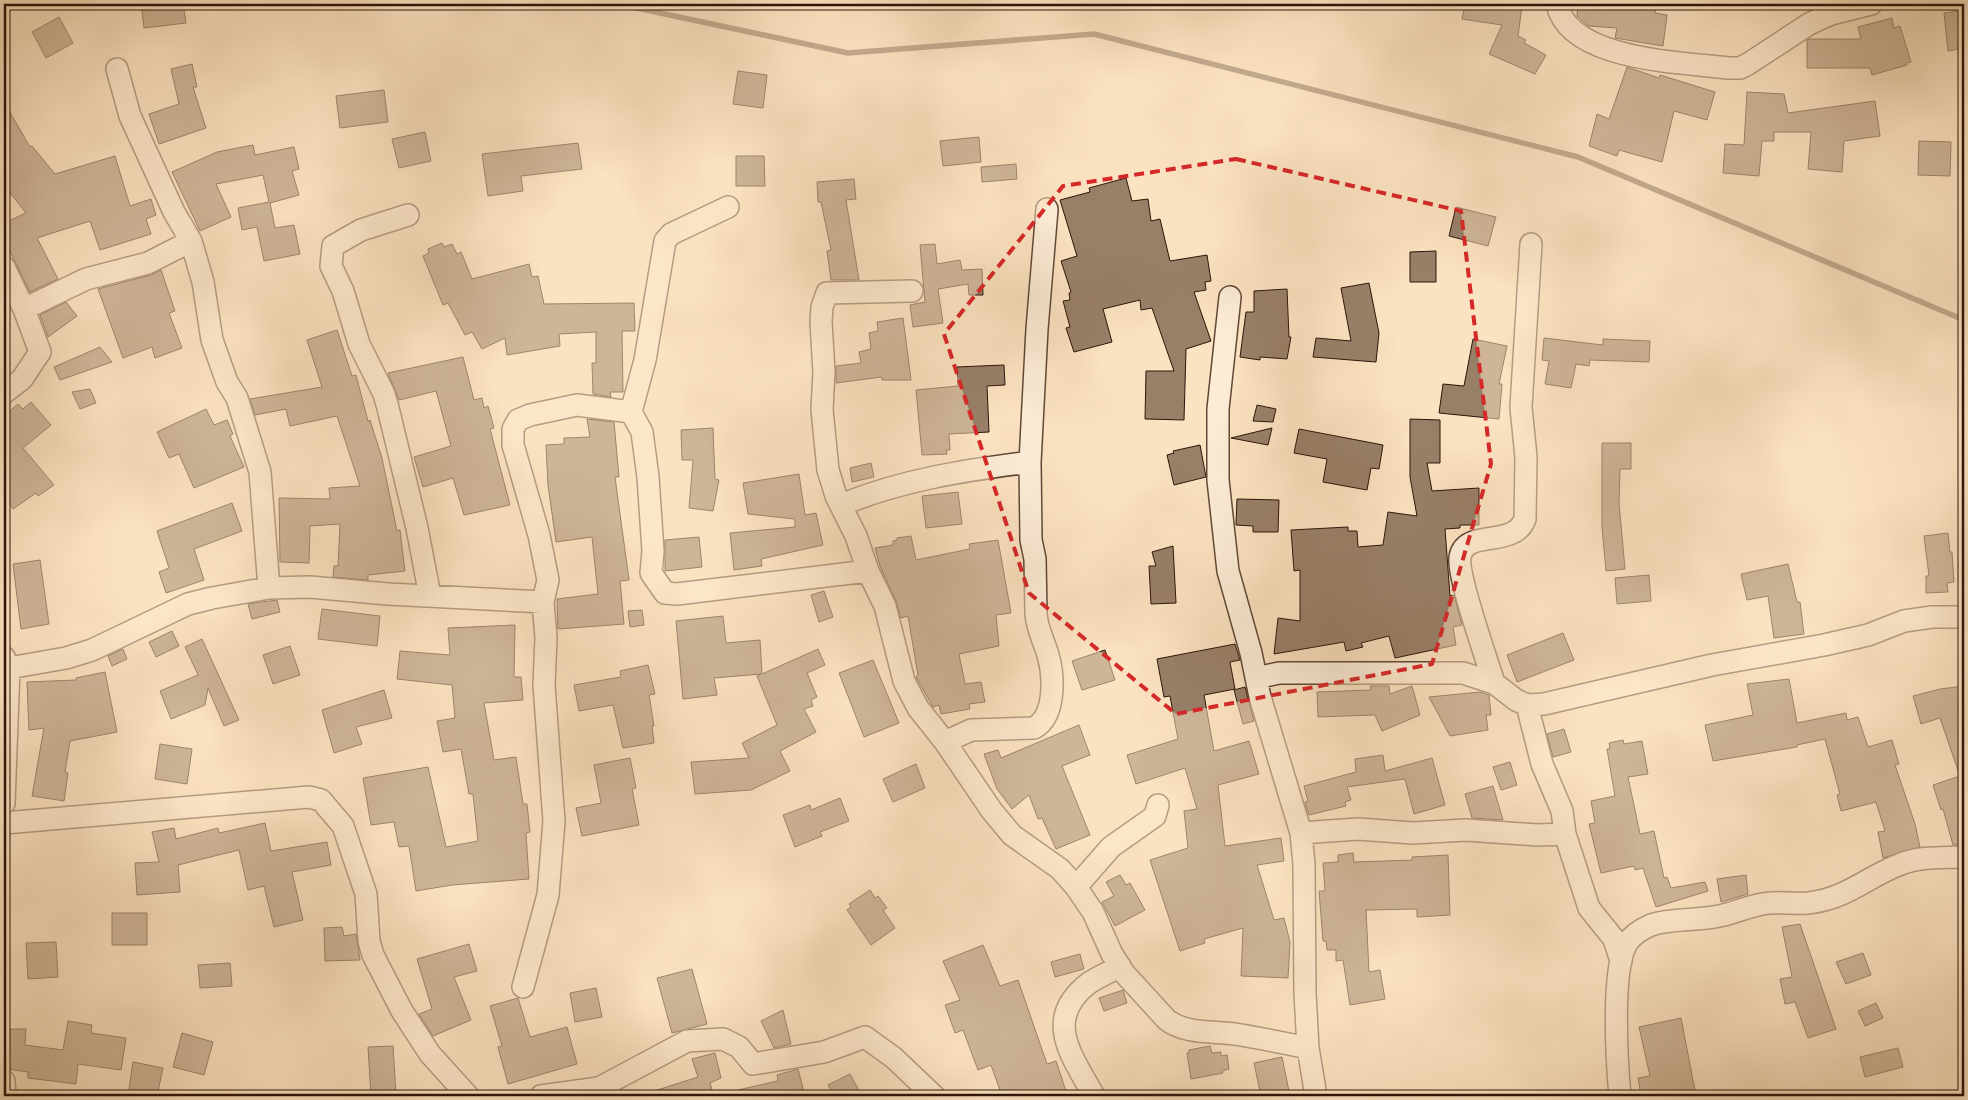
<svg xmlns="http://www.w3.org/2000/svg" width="1968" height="1100" font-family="'IM FELL English',serif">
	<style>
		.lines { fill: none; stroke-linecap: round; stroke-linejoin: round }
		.stream { stroke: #7e6652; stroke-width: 5.5 }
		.building { fill: #987f68; stroke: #2c1409 }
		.minor-casing { stroke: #604837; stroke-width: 24 }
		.minor { stroke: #fcecd6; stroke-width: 21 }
		.marked { fill: none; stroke: #d62828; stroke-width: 4; stroke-dasharray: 10 6; stroke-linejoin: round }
	</style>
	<rect width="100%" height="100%" fill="#fbe2c0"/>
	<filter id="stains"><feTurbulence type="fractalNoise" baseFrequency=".004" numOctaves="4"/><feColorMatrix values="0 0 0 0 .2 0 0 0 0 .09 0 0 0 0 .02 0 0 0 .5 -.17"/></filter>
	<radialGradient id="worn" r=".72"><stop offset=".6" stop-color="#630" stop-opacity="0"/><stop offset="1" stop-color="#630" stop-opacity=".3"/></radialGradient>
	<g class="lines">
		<path class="stream" d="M618,4L848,53L1094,34L1578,157L1964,320"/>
	</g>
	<path class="building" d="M141,4H183L186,23L144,28Z
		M1465,4H1517L1522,6L1518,36L1526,40L1524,43L1546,55L1535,74L1489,54L1502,25L1462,19Z
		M1578,4H1640L1656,6L1655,13L1667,15L1663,46L1615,38L1617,28L1588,26L1577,16Z
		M1964,10V48L1948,51L1944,13Z
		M59,17L73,43L46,58L32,32Z
		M1892,18L1894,28L1900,26L1911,62L1906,63L1907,65L1872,75L1870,68H1807V40L1810,39H1861L1858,27Z
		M192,64L197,87H193L206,128L159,144L149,114L179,104L171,69Z
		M1627,67L1659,78L1660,75L1715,92L1707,120L1674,111L1662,162L1619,150L1617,156L1589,146L1597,114L1609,119Z
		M738,71L767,75L763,108L733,104Z
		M384,90L388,122L340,128L336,96Z
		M1747,92L1784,94L1788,113L1875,101L1880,136L1844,141L1842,172L1808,169L1811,132H1774V141H1762L1759,176L1723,173L1725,144L1744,145Z
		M4,102L30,147L32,146L55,174L115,156L130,206L151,199L156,215L146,219L151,234L100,250L90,221L37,238L58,279L30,292L4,239V223L26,213L4,185Z
		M425,132L431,161L399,168L392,139Z
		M979,137L981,162L943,166L940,141Z
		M1919,141L1951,142L1950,176L1918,175Z
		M578,143L582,169L521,176L523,191L488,196L482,154Z
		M253,145L255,155L294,147L299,169L292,171L299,195L270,203L275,228L294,225L300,254L264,261L257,227L242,230L238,208L269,202L263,175L216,184L231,217L200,231L172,172L217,152Z
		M736,156H764L765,186H736Z
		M1016,164L1017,179L982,182L981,167Z
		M1126,178L1132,201L1148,199L1151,221L1160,219L1170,261L1207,255L1211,281L1205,282L1206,290L1194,292L1211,341L1186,349L1184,420L1145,419L1146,371H1174L1152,308L1141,310L1140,300L1103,309L1112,342L1074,352L1066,328L1070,327L1063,301L1070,300L1069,293L1071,292L1061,261L1077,256L1060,200L1090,192L1089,188Z
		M854,179L856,199L846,200L859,280H831L827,251L831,250L821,202H818L817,182Z
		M1456,207L1496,217L1488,246L1449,236Z
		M442,243L444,247L452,244L457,254L461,252L472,279L529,264L532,277L538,276L544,304L634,303L635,331H622L623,392H610L611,397L593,394L592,363H596V332L559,334L560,346L507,355L505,338L482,349L472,332L465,335L448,303L443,305L423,256L429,253L428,249Z
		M935,244L937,264L960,260L962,270L982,269L983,295H969L968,284L938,289L943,323L913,327L910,305L925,302L920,245Z
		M1436,251V282H1410V252Z
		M161,270L175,311L169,313L182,348L155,358L152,347L123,358L98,289L151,275Z
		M1369,283L1379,333L1376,362L1313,357L1316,338L1351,341L1341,288Z
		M1287,289L1289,337H1291L1287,359L1260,357V360L1240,357L1246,312H1254V291Z
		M66,302L77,316L48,337L40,315Z
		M903,318L911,380H882V377L836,383V366L861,363L859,352L871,349L869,333L878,331L877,322Z
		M337,330L352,376L356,375L368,421L370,420L382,458L397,531L400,530L405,571L368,575V580L333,577L334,566H338L340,524L310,526L309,563L280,562L279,498L330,499L329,488L360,486L337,416L290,426L286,409L255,415L250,399L322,387L307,340Z
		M1544,338L1603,345V339L1650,341L1649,362L1590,360L1589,366L1576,364L1571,388L1545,384L1549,361L1542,360Z
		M1473,339L1507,346L1499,384H1502L1499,419L1439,413L1443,384L1464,386Z
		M100,347L112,362L60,380L54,367Z
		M463,357L474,400L482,398L484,408L488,406L494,428L490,429L510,505L464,515L453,478L423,487L414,457L451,446L436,391L399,400L388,373Z
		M1004,365L1005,385L987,386L989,432L949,434L950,450H946L947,454L922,455L916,390L958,386L957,367Z
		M90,389L96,403L80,409L72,392Z
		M31,402L51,425L23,448L54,485L38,496L36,493L13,509L4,496V416L18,404L23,409Z
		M1257,405L1276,409L1273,422L1253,421Z
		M206,409L214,425L227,420L233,434L230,436L244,467L194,488L179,454L169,458L157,432Z
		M587,419L614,422L619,477H615L629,580L620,581L624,624L558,629L557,599L598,594L592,537L556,542L548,485L546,445L564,444V438L590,437Z
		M1410,419L1440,420V463H1427L1432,491L1479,488V525H1460V528L1445,529L1450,596L1454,595L1462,625L1453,627L1456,645L1395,658L1389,636L1361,643L1363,647L1346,651L1344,642L1274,654L1278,618L1300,621V570L1294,571L1291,530L1348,527V531H1357L1358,547L1383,545L1388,512L1417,516L1410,477Z
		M713,428L715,479L719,480L713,511L689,508L693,460H682L681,430Z
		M1272,428L1268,445L1231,438Z
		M1299,429L1383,445L1379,469L1371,468L1367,490L1323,482L1327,459L1294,453Z
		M1602,443H1631V469H1620L1619,503L1625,569L1606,571L1602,527Z
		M1200,445L1206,477L1174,485L1167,455L1174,453L1173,451Z
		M871,463L874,477L852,482L850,468Z
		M799,474L805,515L816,513L823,545L761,559L762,566L734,570L730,533L795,527V519L748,514L743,483Z
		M958,492L962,524L926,528L922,496Z
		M1237,499L1279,500L1278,532H1253V526L1236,525Z
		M232,503L242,531L194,549L204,580L166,593L159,572L169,568L157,531Z
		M1948,533L1950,552H1952L1954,582L1947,583L1948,592L1926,593V576H1929L1924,536Z
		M911,536L916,560L970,549L969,544L998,540L1011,613L996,615L999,646L959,654L965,684L981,682L985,702L969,704L970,709L941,714L939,705L933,707L916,677L918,675L908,616L901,618L896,601L880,566L875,548L893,545V541L897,540V538Z
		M699,537L702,567L665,571V540Z
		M1173,546L1176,603L1151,604L1149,566H1156L1152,552Z
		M40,560L49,624L21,629L13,564Z
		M1788,564L1797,602H1800L1804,634L1774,638L1768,596L1747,600L1741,574Z
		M1649,575L1651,601L1617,604L1615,578Z
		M824,591L833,617L819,622L811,595Z
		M277,600L280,612L252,619L248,604Z
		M322,609L380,616L377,646L318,639Z
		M642,610L644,625L630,627L628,611Z
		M723,616L726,643L760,640L762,674L818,649L825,665L807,673L817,697L811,700L813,706L804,709L816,732L780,751L790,771L751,790L695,794L691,762L749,758L742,743L777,725L757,676L761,674L714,678L717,695L683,699L676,621Z
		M515,625L514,677H521L523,700L484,703L494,760L516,757L523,804H527L530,832L526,833L529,879L452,885L416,891L409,846L399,847L394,822L371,825L363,778L428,767L446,847L478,841L473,794H469L461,749L443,752L437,721L455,718L452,685L397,679L400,651L450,655L448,628Z
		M172,631L179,646L156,657L149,642Z
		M1563,633L1574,660L1517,682L1507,655Z
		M202,639L239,720L224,726L208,688L205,705L171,719L160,691L198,675L185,647Z
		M1235,644L1240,660L1230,662L1235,689L1204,695L1214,751L1249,741L1259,774L1218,785L1225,846L1281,838L1284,861L1257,865L1274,920L1284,918L1290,942L1288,978L1241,976L1243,928L1204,939L1205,943L1180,951L1150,860L1188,848L1184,811L1197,809L1185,768L1136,784L1127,755L1178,739L1170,696L1164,697L1157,659Z
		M290,646L300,675L273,684L263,655Z
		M123,649L127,659L112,666L108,656Z
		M1105,650L1115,680L1082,690L1072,661Z
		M873,660L899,723L864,737L839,673Z
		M648,665L655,694L649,695L654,726H652L654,743L623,748L613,705L579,711L574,685L621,677L620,671Z
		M105,672L117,732L70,741L65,772L68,773L64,801L32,796L44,728L29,730L27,682L76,680V678Z
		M1789,679L1797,723L1846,713L1847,720L1858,717L1868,747L1892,740L1899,764L1895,765L1915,824L1920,847L1883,858L1878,832L1885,831L1876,802L1841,811L1837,795L1840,794L1825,739L1797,745V747L1713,761L1705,725L1753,715L1747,684Z
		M1370,686H1389L1390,694L1412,686L1420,715L1382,731L1375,715L1318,717L1317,692L1371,690Z
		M1964,686V845H1953L1943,809L1941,810L1933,785L1960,776L1940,718L1921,724L1913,696L1940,689Z
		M1245,687L1254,721L1243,724L1234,690Z
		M384,690L392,718L356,727L362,744L334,753L322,710Z
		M1480,692L1489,695L1491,715H1486L1488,730L1450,736L1429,697Z
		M1079,725L1090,755L1062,766L1090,835L1056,849L1042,818L1038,819L1029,795L1012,809L997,789L984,754L998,750L1001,758Z
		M1564,729L1571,752L1553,757L1547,734Z
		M1623,740L1624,744L1642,741L1648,774L1628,777L1640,834L1654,831L1664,878L1667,877L1671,888L1705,882L1708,891L1656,907L1643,868L1635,870L1634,866L1601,873L1589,824L1595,823L1591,801L1615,796L1607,749H1610L1609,743Z
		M160,744L192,749L187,784L155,779Z
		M1383,755L1385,771L1432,758L1445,805L1414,814L1405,779L1347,787L1351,800L1345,802L1346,806L1309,815L1305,802L1308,801L1304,786L1356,772L1355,759Z
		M630,758L636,788L632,789L639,825L582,836L576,808L601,803L594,765Z
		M1510,762L1517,785L1501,790L1493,767Z
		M916,764L925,788L893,802L883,779Z
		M1493,786L1503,820L1472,818L1465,794Z
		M840,798L849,821L820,832L822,836L795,847L783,815L810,805L811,810Z
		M265,823L271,851L327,842L331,865L292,872L303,920L274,927L264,886L248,890L239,850L178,865L180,892L137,895L135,863L159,862L152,832L174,828L176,839L218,828L219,833Z
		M1353,853L1354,862L1412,860V857L1448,855L1450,915L1417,917V909L1366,910L1369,972L1380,970L1385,999L1350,1005L1343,960L1336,961V950H1327L1326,941H1323L1319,891H1325L1323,863L1338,862V855Z
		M1120,875L1126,885L1130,883L1145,910L1115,926L1102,902L1114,896L1106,882Z
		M1746,875L1748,894L1721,902L1717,879Z
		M870,890L875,898L878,896L887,908L883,910L895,928L871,945L847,910L851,907L849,904Z
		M112,913H147V945H112Z
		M1800,924L1836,1029L1808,1038L1795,1002L1785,1004L1780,979L1792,977L1782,927Z
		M342,927L344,936L356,934L360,960L325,961L324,928Z
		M56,942L58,977L28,979L26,943Z
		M469,944L477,971L454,977L471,1020L433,1036L419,1014L432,1009L417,959Z
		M983,945L1000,986L1018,980L1047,1064L1056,1061L1066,1091L1050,1096H1002L991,1065L978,1070L963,1030L955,1033L945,1005L960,1000L943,961Z
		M1863,953L1871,975L1846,984L1836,962Z
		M1080,954L1084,969L1055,977L1051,962Z
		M230,963L232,986L200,988L198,965Z
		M692,969L707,1024L672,1033L657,978Z
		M596,988L602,1017L575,1022L570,993Z
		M1123,990L1127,1003L1104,1011L1099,998Z
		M518,998L530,1037L567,1027L577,1064L508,1084L498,1047L502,1046L490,1006Z
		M1876,1003L1883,1018L1865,1026L1858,1011Z
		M783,1010L791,1044L774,1048L761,1021Z
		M1681,1018L1696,1096H1641L1638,1078L1650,1076L1639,1027Z
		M68,1021L92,1025L91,1033L126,1038L121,1070L78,1064L76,1084L28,1078V1072L8,1069V1029H26L25,1045L63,1050Z
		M182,1033L213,1042L204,1075L173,1067Z
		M393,1046L396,1096H371L368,1047Z
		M1210,1046L1212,1053L1221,1052V1056L1227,1055L1229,1069L1222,1071L1223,1073L1191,1079L1187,1053H1189V1050Z
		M1898,1048L1903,1067L1865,1077L1860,1057Z
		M715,1053L721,1078L710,1083L714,1096H649L648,1093L698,1077L692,1059Z
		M1282,1057L1290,1096H1261L1254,1063Z
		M133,1062L163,1068L157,1096H128Z
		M798,1069L805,1096H739L738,1090L778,1081L777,1075Z
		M850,1074L862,1096H834L828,1085Z"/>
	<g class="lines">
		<defs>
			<path id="minor" d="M1557,4C1569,61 1682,62 1728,68H1740L1748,64L1809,24L1831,14L1871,4
				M728,207L671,234L665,241L645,360L631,412L642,432L648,477L653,551L651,573L665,593L677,594L868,571
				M408,215L361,230L333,246L331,266L343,291L359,344L384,394L388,408L417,528L430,596
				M191,241L203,282L212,340L227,382L237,398L260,472L269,588
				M4,267L24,309
				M912,291L827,293L822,307L821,322L824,372L822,410L828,470L836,496L856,536L868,571L885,606L904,681L918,708L945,742L992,811L1012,835L1060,869L1076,887L1093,912L1112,954L1124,973L1167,1020C1185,1034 1213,1031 1235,1034C1259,1038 1284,1043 1308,1048
				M1230,297L1218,409V480L1228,571L1251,653L1260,697L1301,833L1304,864L1305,993L1308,1048L1316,1096
				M4,393L22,379L40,352L24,309L86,279L148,263L191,241L174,212L130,116L117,69
				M841,505C901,480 966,470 1030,462
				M4,657L9,668L4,803
				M9,668L66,658L92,650L188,604L212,598L269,588L310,587L388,594L543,602
				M1256,678L1279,673H1463L1494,683L1516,700L1527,705L1544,704L1712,665L1824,645L1868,635L1904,621L1932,617H1964
				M1494,683C1487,660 1457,576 1460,557C1465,528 1514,549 1525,519L1526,457L1521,407L1531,244
				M945,742L971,730L1034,728C1056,716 1054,676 1048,655C1044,641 1037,629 1036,614L1035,559L1031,540L1030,462L1037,329L1047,209
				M4,823L309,797L321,800L343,826L366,894L369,941L373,955L402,1011L430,1054L468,1096
				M1301,833L1358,829L1413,833L1466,830L1537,835L1565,834L1562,811L1542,764L1527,705
				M1565,834L1589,908L1614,939L1621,961
				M1076,887L1111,847L1155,816L1158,805
				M523,987L548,895L554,821L544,685L546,638L543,602L548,580L539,535L513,445V429L518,420L530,415L577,405L631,412
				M4,1081L5,1096
				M541,1096L599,1088L687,1041L723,1039L739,1047L753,1064L824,1052L865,1037L894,1058L934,1096
				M1094,1096C1072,1056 1042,1019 1089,983C1098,977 1110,972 1120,966
				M1620,1096C1617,1064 1611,969 1627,943C1633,934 1642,929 1651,925C1672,918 1697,921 1719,916C1735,913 1753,904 1770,903C1782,902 1795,904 1808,903C1847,899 1866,877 1901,864C1920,856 1944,858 1964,857"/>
		</defs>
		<use href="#minor" class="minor-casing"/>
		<use href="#minor" class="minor"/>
	</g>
	<path d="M0 0H1968V1100H0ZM1236,159L1461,211L1491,464L1432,664L1176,714L1029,593L944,334L1063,186Z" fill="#fbe2c0" fill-opacity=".55" fill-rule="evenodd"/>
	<path class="marked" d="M1236,159L1461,211L1491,464L1432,664L1176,714L1029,593L944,334L1063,186Z"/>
	<rect width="1968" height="1100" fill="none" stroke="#fbe2c0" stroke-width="20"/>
	<rect x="5" y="5" width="1958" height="1090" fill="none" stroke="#2c1409" stroke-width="2.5"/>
	<rect x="10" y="10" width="1948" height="1080" fill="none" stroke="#2c1409"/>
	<rect width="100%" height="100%" filter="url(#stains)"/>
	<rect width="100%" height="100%" fill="url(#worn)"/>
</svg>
